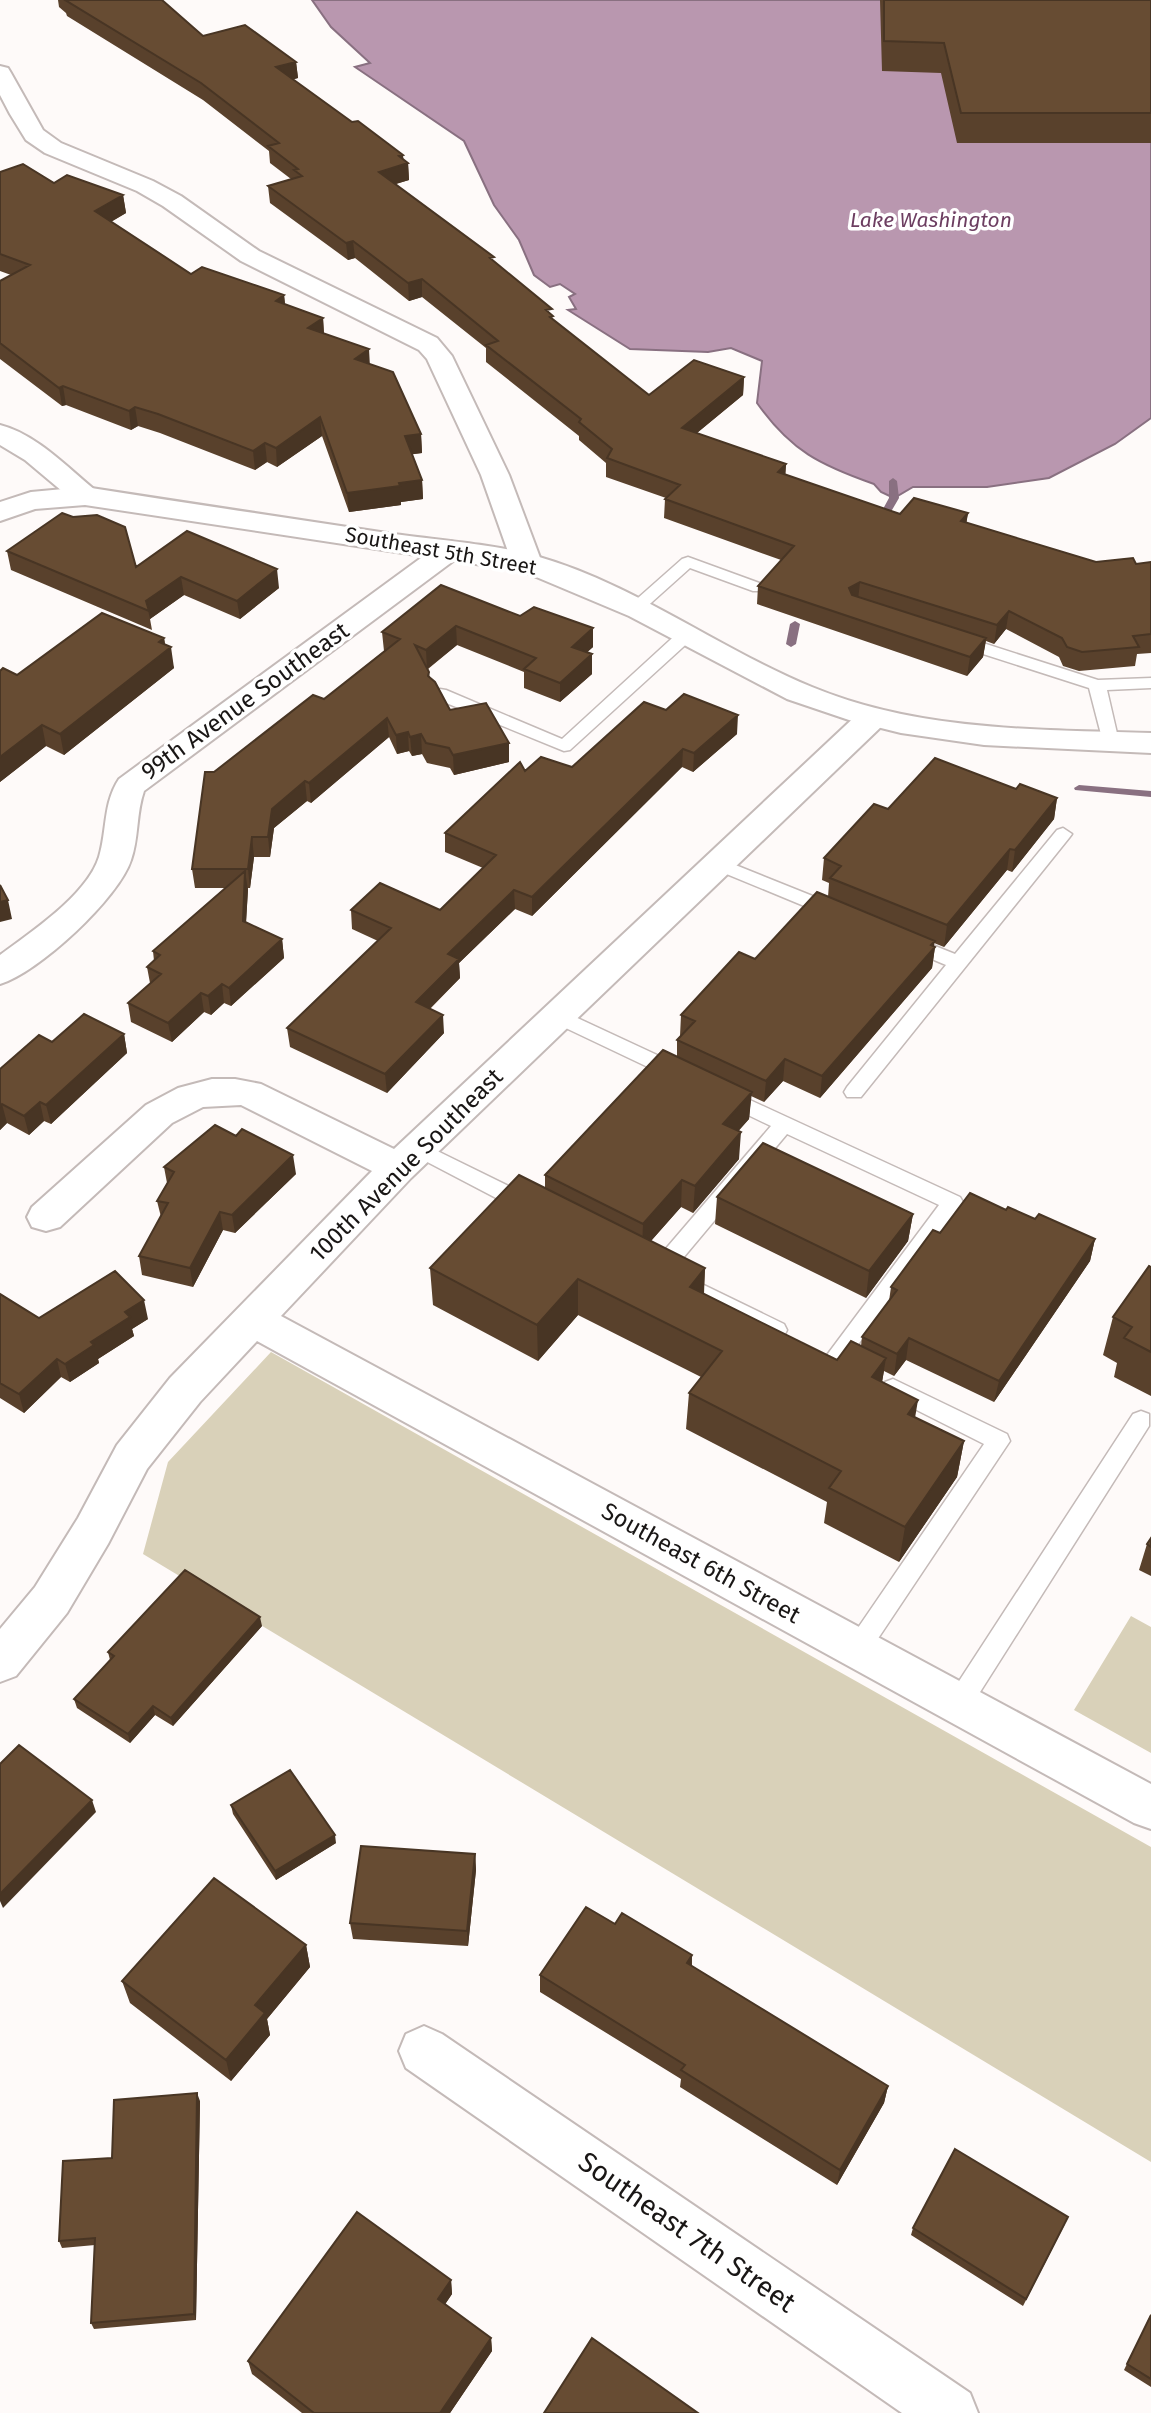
<svg xmlns="http://www.w3.org/2000/svg" width="1151" height="2413" font-family="'Fira Sans',sans-serif">
	<style>
		.green { fill: #d9d1b9 }
		.water { fill: #b997af; stroke: #897081; stroke-width: 2 }
		.lines { fill: none; stroke-linecap: round; stroke-linejoin: round }
		.stream { fill: #897081; fill-rule: evenodd }
		.lane-casing { stroke: #c4bab8; stroke-width: 3 }
		.street-casing { stroke: #c4bab8; stroke-width: 4 }
		.secondary-casing { stroke: #c4bab8; stroke-width: 4 }
		.lane { fill: #fff; fill-rule: evenodd }
		.street { fill: #fff; fill-rule: evenodd }
		.secondary { fill: #fff; fill-rule: evenodd }
		.wall { fill: #59412c }
		.shaded-wall { fill: #483524 }
		.building { fill: #674c33; stroke: #483524; stroke-width: 2 }
		.labels { text-anchor: middle; dominant-baseline: central; stroke-width: 7; stroke-linejoin: round; paint-order: stroke }
		.far-water-label { font-size: 21px; font-style: italic; fill: #6d3e61; stroke: #fff }
		.far-street-label { font-size: 21px; fill: #191615; stroke: #fff }
		.street-label { font-size: 24px; fill: #191615; stroke: #fff }
		.near-street-label { font-size: 28px; fill: #191615; stroke: #fff }
	</style>
	<rect width="100%" height="100%" fill="#fefaf9"/>
	<path class="green" d="M271,1352L1151,1847V2162L143,1554L168,1462Z
		M1131,1616L1151,1627V1753L1074,1710Z"/>
	<path class="water" d="M312,0H1151V418L1115,444L1049,478L987,487H913L894,498L881,492L874,484C820,465 791,451 757,403L762,361L731,348L708,352L630,349L568,310L576,309L569,297L575,294L560,284L550,287L534,275L519,240L494,205L464,141L355,67L370,63L331,27Z"/>
	<g class="lines">
		<path class="stream" d="M893,478L897,481L899,498L885,522H879L877,520L889,498V481Z
			M795,621L800,624L796,644L791,647L786,644L790,624Z
			M1079,785L1151,791V797L1075,790L1074,788Z"/>
		<defs>
			<path id="lane" d="M688,557L765,585L767,588L765,591H753L690,568L642,611H630L628,608L630,605L682,559Z
				M687,629L693,630L695,634L693,638L570,750L564,751L434,698L431,694L440,689L446,690L562,739L681,630Z
				M958,635L1098,680L1151,678V688L1107,690L1119,742L1116,746H1104L1089,688L952,644L950,640Z
				M1063,828L1072,834L1069,838L861,1097H847L844,1092L847,1087L946,965L901,946L899,942L901,938H915L955,954L1057,830Z
				M718,858L840,907L842,911L840,915H826L712,868L709,864Z
				M558,1009L685,1068L688,1073L685,1078H671L551,1021L548,1016L551,1011Z
				M726,1089L960,1197L963,1202L843,1365L835,1368L827,1365L824,1359L939,1205L787,1134L673,1270L784,1324L787,1330L784,1336L776,1339L768,1336L651,1278L648,1272L651,1266L771,1126L719,1101L716,1096L719,1091Z
				M419,1142L533,1198L536,1204L533,1210L526,1212L519,1210L412,1154L409,1149L412,1144Z
				M893,1379L1007,1434L1010,1441L867,1655L858,1659L849,1655L846,1648L849,1641L984,1444L885,1394L882,1388L885,1382Z
				M1141,1411L1149,1414V1426L968,1711L959,1714L950,1711L947,1703L950,1695L1133,1414Z"/>
			<path id="street" d="M0,66L8,68L11,73L43,130L61,143L153,181L181,196L259,251L437,338L452,356L509,475L542,563L537,569L527,572L517,569L512,563L481,475L427,359L419,350L241,261L163,206L137,191L45,153L26,140L10,114L0,95Z
				M0,425C36,434 67,467 95,490L99,496L95,502L85,505L75,502L25,460L0,445Z
				M450,541L460,544L465,550L460,556L144,791C136,813 139,838 131,860C119,898 38,973 0,984V955C31,932 87,895 99,857C107,831 103,803 119,779L440,544Z
				M872,708L883,711L888,718L883,725L411,1178L281,1316L1151,1784V1829L1134,1823L257,1341L200,1402L147,1469L108,1544L67,1613L16,1676L0,1682V1629L35,1587L78,1518L117,1445L170,1378L372,1171L241,1105L203,1107L172,1123L60,1227L46,1231L32,1227L27,1217L32,1207L146,1105L178,1088L212,1079H235L261,1084L394,1149L861,711Z
				M424,2026L442,2034L970,2393L978,2413H902L406,2068L399,2051L406,2034Z"/>
			<path id="secondary" d="M85,487C186,503 287,518 387,533C435,540 489,543 536,556C635,584 717,648 812,687C918,731 1038,730 1151,733V753L984,745L901,733L849,720L787,699L629,616L522,571L85,505L35,509L0,521V502L31,492Z"/>
		</defs>
		<use href="#lane" class="lane-casing"/>
		<use href="#street" class="street-casing"/>
		<use href="#secondary" class="secondary-casing"/>
		<use href="#lane" class="lane"/>
		<use href="#street" class="street"/>
		<use href="#secondary" class="secondary"/>
	</g>
	<path class="wall" d="M58,0H162L203,36L296,62L298,78L293,79L408,163L409,180L395,184L494,261L552,315L553,320L649,395L744,377L743,395L697,433L786,464L785,475L900,514L968,513L966,523L1096,562L1136,564L1151,562V653L1137,654L1135,666L1079,671L1063,666L1059,657L1006,629L994,644L986,641L983,657L967,676L757,604L758,586L781,560L664,518L665,499L666,498L606,477V463L579,440V436L486,362V348L422,297L409,301L355,258L348,260L270,203L268,186L291,179L270,163L269,151L203,100L67,16L66,13L59,7Z
		M880,0H1151V143H957L941,73L882,71Z
		M0,172L123,195L126,213L111,222L191,274L284,295L285,304L323,318L324,333L370,364L421,434L422,453L412,454L422,480L423,499L401,502V505L349,512L322,436L277,467L267,462L255,470L160,433L138,426L131,430L66,405L62,406L0,359V281L11,275L0,271Z
		M7,551L136,567L279,588L240,619L184,595L150,619L152,630L11,570Z
		M441,585L593,647L587,652L592,674L560,702L524,688V672L457,645L428,669L430,678L450,710L509,762L454,775L450,768L427,763L422,754L412,756L409,751L397,754L389,737L311,803L307,801L274,828L270,857H254L250,888H248L246,922L282,939L284,958L231,1006L224,1003L211,1015L204,1012L172,1042L131,1022L128,1003L150,983L147,967L154,961L153,951L225,888H195L192,869L214,772L324,699L384,651L382,632Z
		M164,638L165,644L174,668L64,755L46,746L0,782V671L17,675Z
		M666,710L737,734L693,772L682,767L532,916L515,909L459,963L460,978L430,1009L444,1033L387,1093L290,1047L287,1028L378,941L352,929L351,910H440L483,868L445,852V833L525,771L572,767Z
		M1016,789L1057,798L1054,819L1012,872L1007,870L944,947L934,943V947H935L932,968L820,1098L783,1081L764,1102L751,1096L749,1119L738,1131L739,1159L693,1213L681,1207L651,1241L705,1268L704,1294L837,1360L861,1346L862,1337L889,1301L891,1287L940,1233L1006,1210L1095,1239L1090,1261L994,1402L906,1360L894,1376L884,1371L882,1382L915,1417L964,1441L957,1477L899,1562L824,1523L827,1502L686,1429L689,1393L701,1377L578,1315L538,1361L433,1305L430,1268L545,1188V1175L677,1056V1040L681,1036H680L681,1015L755,959L828,897L829,883L822,880L824,858L888,809Z
		M124,1034L127,1053L51,1124L44,1121L29,1135L7,1123L0,1130V1069L52,1042Z
		M164,1167L296,1174L235,1233L223,1230L193,1287L142,1275L139,1256L161,1217L157,1201L167,1183Z
		M717,1197L913,1214L908,1241L866,1298L715,1224Z
		M1151,1267V1396L1114,1377L1117,1363L1103,1355L1113,1317Z
		M0,1294L39,1318L148,1319L132,1329L134,1336L98,1359L99,1363L70,1382L61,1377L24,1413L0,1398Z
		M1151,1538V1576L1139,1570L1147,1544Z
		M262,1626L173,1726L155,1715L130,1743L77,1708L74,1699L110,1660L108,1652Z
		M231,1805L336,1843L276,1880L233,1814Z
		M475,1854L476,1870L468,1946L353,1939L350,1923Z
		M615,1924L692,1955V1966L888,2086L884,2103L837,2185L680,2087L681,2079L540,1992V1975Z
		M306,1945L310,1967L267,2019L270,2035L231,2081L130,2003L122,1981Z
		M200,2101L196,2320L94,2329L91,2323L95,2245L62,2248L59,2241L112,2158Z
		M1065,2224L1023,2306L911,2235L913,2228Z
		M451,2280L452,2294L445,2304L491,2338L492,2351L450,2413H302L252,2374L248,2361Z
		M1151,2314V2387L1124,2370Z"/>
	<path class="shaded-wall" d="M296,62L298,78L278,84L276,67Z
		M403,155L404,164L408,163L409,180L380,189L379,172L399,156Z
		M123,195L126,213L98,229L95,211Z
		M353,241L355,258L348,260L346,243Z
		M422,279V297L409,301L408,283Z
		M284,295L286,314L276,301Z
		M323,318L324,336L308,328Z
		M369,349L370,367L355,359Z
		M744,377L743,395L681,446L682,428Z
		M63,386L66,405L62,406L59,388Z
		M135,407L138,426L131,430L129,411Z
		M320,417L322,436L277,467L276,448Z
		M421,434L422,453L407,455L405,436Z
		M265,443L267,462L255,470L253,451Z
		M786,464L785,482L778,472Z
		M422,480L423,499L401,502V505L349,512L347,493L399,483Z
		M968,513L965,532L961,521Z
		M277,569L279,588L240,619L237,601Z
		M181,577L184,595L150,619L146,601Z
		M860,582L858,600L847,607L849,588Z
		M1009,611L1006,629L994,644L997,625Z
		M456,626L457,645L427,669L426,650Z
		M593,628V647L572,666V647Z
		M164,638L166,651L171,647L174,668L64,755L60,734Z
		M986,638L983,657L967,676L970,657Z
		M592,654V674L560,702V683Z
		M738,715L737,734L693,772L694,753Z
		M387,718L389,737L311,803L309,783Z
		M42,725L46,746L0,782V757Z
		M408,732L409,751L397,754L396,735Z
		M421,734L422,754L412,756L410,737Z
		M509,743V762L454,775L453,755Z
		M683,749L682,767L532,916V897Z
		M305,781L307,801L274,828L270,857L268,837L272,809Z
		M1057,798L1054,819L1012,872L1015,850Z
		M252,837L254,857L250,888L248,869Z
		M1010,849L1007,870L944,947L947,925Z
		M245,871L248,890L245,939L243,921Z
		M514,890L515,909L459,963L460,978L417,1021L416,1002L448,954Z
		M8,900L12,919L0,922V902Z
		M282,939L284,958L231,1006L229,988Z
		M935,941L933,949L935,947L932,968L820,1098L822,1076Z
		M222,984L224,1003L211,1015L208,996Z
		M201,993L204,1012L172,1042L168,1023Z
		M443,1015L444,1033L387,1093L385,1074Z
		M124,1034L127,1053L51,1124L46,1105Z
		M785,1059L783,1081L764,1102L766,1081Z
		M752,1092L749,1119L721,1151L723,1124Z
		M40,1102L44,1121L29,1135L24,1116Z
		M2,1104L7,1123L0,1130V1107Z
		M741,1132L739,1159L693,1213L695,1186Z
		M293,1155L296,1174L235,1233L232,1215Z
		M682,1180L681,1207L642,1251L643,1224Z
		M220,1212L223,1230L193,1287L190,1268Z
		M913,1214L908,1241L866,1298L869,1271Z
		M1095,1239L1090,1261L994,1402L999,1381Z
		M705,1268L703,1305L690,1287Z
		M578,1279V1315L538,1361L537,1325Z
		M144,1300L148,1319L132,1329L134,1336L98,1359L99,1363L70,1382L65,1364L125,1312Z
		M909,1338L906,1360L894,1376L897,1354Z
		M886,1358L880,1394L872,1377Z
		M57,1359L61,1377L24,1413L19,1394Z
		M918,1400L912,1436L908,1414Z
		M964,1441L957,1477L899,1562L905,1527Z
		M260,1617L262,1626L173,1726L171,1718Z
		M153,1706L155,1715L130,1743L128,1734Z
		M92,1800L96,1812L3,1908L0,1901V1894Z
		M335,1835L336,1843L276,1880L275,1871Z
		M475,1854L476,1870L468,1946L467,1931Z
		M306,1945L310,1967L267,2019L270,2035L231,2081L226,2060L255,2005Z
		M692,1955L691,1972L687,1963Z
		M888,2086L884,2103L837,2185L840,2170Z
		M197,2093L200,2101L196,2320L194,2314Z
		M451,2280L452,2294L440,2312L438,2299Z
		M491,2338L492,2351L450,2413H440Z"/>
	<path class="building" d="M65,0H162L203,36L245,25L296,62L276,67L352,122L358,121L403,155L399,156L408,163L379,172L494,257L490,258L552,309L546,310L553,316L550,317L649,395L694,360L744,377L682,428L786,464L778,472L900,514L914,498L968,513L961,521L1096,562L1133,558L1136,564L1151,562V634L1133,636L1139,647L1082,652L1067,647L1062,638L1009,611L997,625L860,582L849,588L852,595L986,638L970,657L758,586L794,546L665,499L680,485L607,458L612,449L579,422L581,419L486,345L498,341L422,279L408,283L353,241L346,243L268,186L302,176L294,170L298,169L268,146L279,143L201,83Z
		M884,0H1151V113H961L944,43L884,41Z
		M23,164L54,183L67,175L123,195L95,211L191,274L202,267L284,295L276,301L323,318L308,328L369,349L355,359L393,372L421,434L405,436L422,480L399,483L400,486L347,493L320,417L276,448L265,443L253,451L158,414L135,407L129,411L63,386L59,388L0,343V281L30,265L0,254V172Z
		M62,513L73,517L97,515L125,527L136,567L187,531L277,569L237,601L181,577L146,601L149,611L7,551Z
		M441,585L520,616L534,607L593,628L572,647L592,654L560,683L524,669L536,658L456,626L426,650L415,645L429,672L428,676L435,682L450,710L486,703L509,743L453,755L449,748L426,743L421,734L410,737L408,732L396,735L387,718L309,783L305,781L272,809L268,837H252L248,869H192L205,772H214L313,695L324,699L400,639L382,632Z
		M102,613L164,638L159,642L171,647L60,734L42,725L0,757V671L3,668L17,675Z
		M684,694L738,715L694,753L683,749L532,897L514,890L448,954L459,959L416,1002L443,1015L385,1074L287,1028L391,928L351,910L380,883L440,910L496,855L445,833L520,762L525,771L541,757L572,767L644,702L666,710Z
		M935,758L1016,789L1020,784L1057,798L1015,850L1010,849L947,925L830,878L841,866L824,858L874,804L888,809Z
		M245,871L243,921L282,939L229,988L222,984L208,996L201,993L168,1023L128,1003L161,974L147,967L160,955L153,951Z
		M0,885L8,900L0,902Z
		M817,892L935,941L931,945L935,947L822,1076L785,1059L766,1081L677,1040L695,1021L681,1015L739,952L755,959Z
		M84,1014L124,1034L46,1105L40,1102L24,1116L2,1104L0,1107V1069L39,1035L52,1042Z
		M663,1050L752,1092L723,1124L741,1132L695,1186L682,1180L643,1224L545,1175Z
		M215,1125L236,1136L242,1129L293,1155L232,1215L220,1212L190,1268L139,1256L168,1203L157,1201L174,1172L164,1167Z
		M763,1143L913,1214L869,1271L717,1197Z
		M519,1175L705,1268L690,1287L837,1360L851,1341L886,1358L872,1377L918,1400L908,1414L964,1441L905,1527L829,1488L841,1471L689,1393L722,1351L578,1279L537,1325L430,1268Z
		M970,1193L1006,1210L1008,1207L1035,1219L1039,1214L1095,1239L999,1381L909,1338L897,1354L862,1337L897,1290L891,1287L933,1230L940,1233Z
		M1149,1266L1151,1267V1352L1124,1338L1132,1327L1113,1317Z
		M115,1271L144,1300L125,1312L130,1317L91,1342L94,1345L65,1364L57,1359L19,1394L0,1383V1294L39,1318Z
		M1151,1538V1547L1147,1544Z
		M185,1570L260,1617L171,1718L153,1706L128,1734L74,1699L114,1656L108,1652Z
		M19,1745L92,1800L0,1894V1764Z
		M290,1770L335,1835L275,1871L231,1805Z
		M361,1846L475,1854L467,1931L350,1923Z
		M214,1878L306,1945L255,2005L265,2013L226,2060L122,1981Z
		M586,1907L615,1924L622,1913L692,1955L687,1963L888,2086L840,2170L681,2070L685,2065L540,1975Z
		M197,2093L194,2314L91,2323L95,2238L59,2241L63,2161L112,2158L114,2100Z
		M955,2149L1068,2217L1026,2299L913,2228Z
		M357,2212L451,2280L438,2299L491,2338L440,2413H314L248,2361Z
		M1151,2315V2379L1127,2364Z
		M592,2338L698,2413H544Z"/>
	<g class="labels">
		<g class="far-water-label">
			<text x="931" y="220">Lake Washington</text>
		</g>
		<g class="far-street-label">
			<text transform="translate(441 551) rotate(10)">Southeast 5th Street</text>
		</g>
		<g class="street-label">
			<text transform="translate(245 701) rotate(-36)">99th Avenue Southeast</text>
			<text transform="translate(406 1165) rotate(-45)">100th Avenue Southeast</text>
			<text transform="translate(701 1563) rotate(29)">Southeast 6th Street</text>
		</g>
		<g class="near-street-label">
			<text transform="translate(687 2232) rotate(35)">Southeast 7th Street</text>
		</g>
	</g>
</svg>
